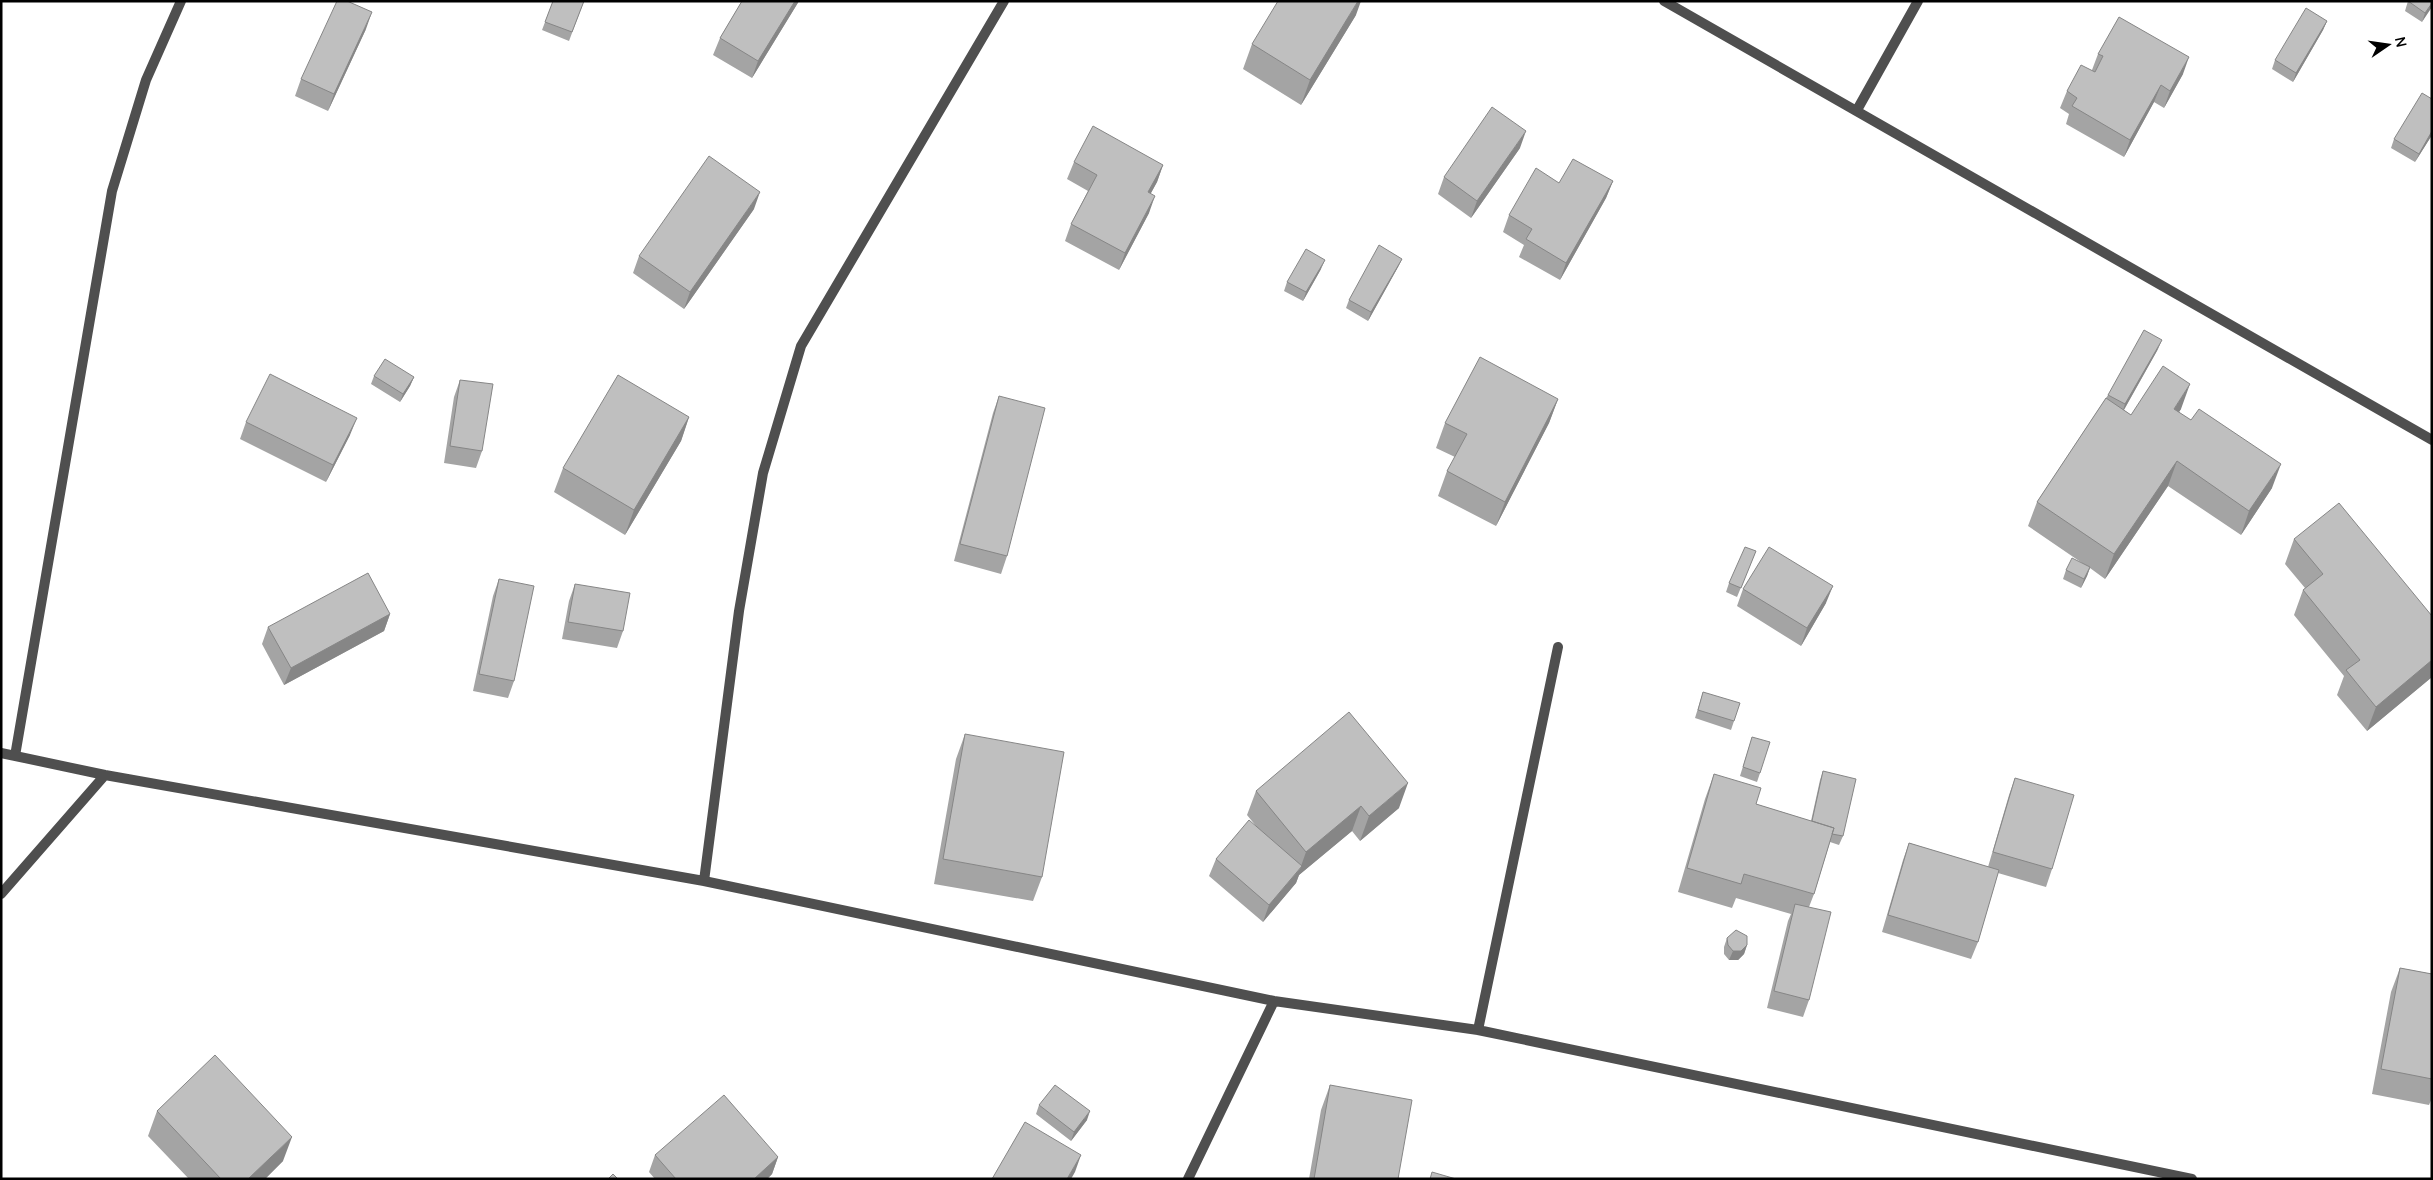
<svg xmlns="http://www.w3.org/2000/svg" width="2433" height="1180" font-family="Manrope,sans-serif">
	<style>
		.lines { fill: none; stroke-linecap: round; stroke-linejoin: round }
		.street { stroke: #4f4f4f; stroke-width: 10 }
		.wall { fill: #a4a4a4 }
		.shaded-wall { fill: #868686 }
		.building { fill: #bfbfbf; stroke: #868686 }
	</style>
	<rect width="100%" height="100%" fill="#fff"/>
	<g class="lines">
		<path class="street" d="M1664,1L2432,440
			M1857,110L1918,1
			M1,753L105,775L704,881L1274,1001L1478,1030L2192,1179
			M15,756L112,191L146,80L181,1
			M704,881L739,611L763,473L801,346L1004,1
			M1,894L105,775
			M1478,1030L1558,647
			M1188,1179L1274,1001"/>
	</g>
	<path class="wall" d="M553,1H584L569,41L542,30Z
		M742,1H799L752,78L713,55L720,38Z
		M2408,1H2432L2422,22L2405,11Z
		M1356,15L1301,105L1243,69L1252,44Z
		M2327,21L2323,30L2293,82L2272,69L2275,60Z
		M366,29L328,111L295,96L301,79Z
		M2098,54L2183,74L2164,108L2154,102L2124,157L2066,124L2069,114L2060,108L2067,91L2092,70Z
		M2432,135L2415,162L2391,148L2394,139Z
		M1520,148L1471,218L1438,194L1444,177Z
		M1074,162L1163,165L1157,182L1151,193L1149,213L1119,270L1065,241L1071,224L1088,191L1067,179Z
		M1613,181L1606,198L1560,280L1519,257L1524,245L1503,232L1509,215L1559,183Z
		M754,209L684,309L633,273L639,256Z
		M1402,259L1398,267L1368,321L1346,308L1349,300Z
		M1321,269L1303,301L1284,291L1287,282Z
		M2158,349L2124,410L2131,415L2181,409L2179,412L2272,488L2241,535L2168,486L2105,579L2090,568L2087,576L2081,588L2063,579L2066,570L2085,565L2028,526L2037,502L2106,398L2108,395Z
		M374,376L414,377L410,386L400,402L371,384Z
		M460,380L482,451L476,468L444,463L454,397Z
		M999,396L1007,556L1001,574L954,561L993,413Z
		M1558,399L1549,423L1496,526L1438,496L1447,471L1455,457L1436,448L1445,423Z
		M689,417L681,441L625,535L554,492L563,468Z
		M246,422L350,435L326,482L240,439Z
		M2294,539L2432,616V677L2367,731L2337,695L2344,676L2294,615L2303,590L2305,588L2285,564Z
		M1756,551L1737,597L1726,592L1729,583Z
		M499,579L514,681L508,698L473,691L493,596Z
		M575,584L623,631L617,648L562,639L569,601Z
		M1743,589L1826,603L1801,646L1737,606Z
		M390,614L384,631L284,685L262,644L268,627Z
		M1703,692L1734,721L1731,730L1695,718Z
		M965,734L1042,877L1033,901L934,884L956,759Z
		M1752,737L1760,773L1757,782L1740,776Z
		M1823,771L1843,836L1839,845L1830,842L1814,894L1809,907V1000L1803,1017L1767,1008L1788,921L1791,914L1736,898L1732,908L1678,892L1705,799L1714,774L1756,804L1811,821L1820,780Z
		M2015,778L2052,869L2046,887L1998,873L1978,942L1971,959L1882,932L1903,860L1909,843L1988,867L2009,795Z
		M1256,791L1399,808L1360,841L1352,831L1299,875L1296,883L1263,922L1209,876L1216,859L1256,826L1247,815Z
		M1727,938L1747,945L1744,954L1738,960H1729L1724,954V947Z
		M2400,968L2432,974V1098L2429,1105L2372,1094L2391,992Z
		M1330,1085L1398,1179H1309L1321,1110Z
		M1039,1105L1087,1120L1071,1141L1036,1114Z
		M157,1111L283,1161L265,1179H189L148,1136Z
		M655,1155L778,1157L772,1174L767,1179H655L649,1172Z"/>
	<path class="shaded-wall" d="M795,1H799L752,78L758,61Z
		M1358,1H1361L1356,15L1301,105L1310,80Z
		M2432,3V7L2422,22L2425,13Z
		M372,12L366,29L328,111L334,94Z
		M2327,21L2323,30L2293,82L2296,73Z
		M2189,57L2183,74L2164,108L2170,91Z
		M2161,85L2154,102L2124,157L2130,140Z
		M1526,131L1520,148L1471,218L1477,201Z
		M2432,131V135L2415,162L2419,154Z
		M1163,165L1157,182L1142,209L1148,192Z
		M1613,181L1606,198L1560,280L1566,263Z
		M760,192L754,209L684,309L690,292Z
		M1155,196L1149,213L1119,270L1125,253Z
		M1402,259L1398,267L1368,321L1371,312Z
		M1325,260L1321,269L1303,301L1306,292Z
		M2162,340L2158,349L2122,413L2125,404Z
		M414,377L410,386L400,402L403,394Z
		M2190,384L2181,409L2165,433L2174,409Z
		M1558,399L1549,423L1496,526L1505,502Z
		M689,417L681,441L625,535L634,510Z
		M357,418L350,435L326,482L333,465Z
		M2177,461L2168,486L2105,579L2114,554Z
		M2281,464L2272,488L2241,535L2249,511Z
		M2090,567L2087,576L2081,588L2084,579Z
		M1833,586L1826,603L1801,646L1807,628Z
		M390,614L384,631L284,685L291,668Z
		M2432,660V677L2367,731L2376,707Z
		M1408,783L1399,808L1360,841L1369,816Z
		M1361,806L1352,831L1299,875L1296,883L1263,922L1269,905L1300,869L1306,852Z
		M1747,945L1744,954L1738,960H1729L1733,951Z
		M1090,1111L1087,1120L1071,1141L1074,1132Z
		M292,1137L283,1161L265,1179H248Z
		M1081,1155L1075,1172L1071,1179H1067Z
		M778,1157L772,1174L767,1179H754Z"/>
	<path class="building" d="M337,1H347L372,12L334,94L301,79Z
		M553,1H584L572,32L545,22Z
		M742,1H795L758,61L720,38Z
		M1278,1H1358L1310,80L1252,44Z
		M2408,1H2432V3L2425,13Z
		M2306,8L2327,21L2296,73L2275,60Z
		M2119,17L2189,57L2170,91L2161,85L2130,140L2072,106L2077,98L2067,91L2081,65L2095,72L2103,56L2098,54Z
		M2422,93L2432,99V131L2419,154L2394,139Z
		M1492,107L1526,131L1477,201L1444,177Z
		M1093,126L1163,165L1148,192L1155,196L1125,253L1071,224L1097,175L1074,162Z
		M709,156L760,192L690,292L639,256Z
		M1573,159L1613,181L1566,263L1526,239L1532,229L1509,215L1536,168L1559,183Z
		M1379,245L1402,259L1371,312L1349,300Z
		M1306,249L1325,260L1306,292L1287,282Z
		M2144,330L2162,340L2125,404L2108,395Z
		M1480,357L1558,399L1505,502L1447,471L1467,434L1445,423Z
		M385,359L414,377L403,394L374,376Z
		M2163,366L2190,384L2174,409L2191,420L2199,409L2281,464L2249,511L2177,461L2114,554L2037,502L2106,398L2131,415Z
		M270,374L357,418L333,465L246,422Z
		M618,375L689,417L634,510L563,468Z
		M460,380L493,384L482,451L450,446Z
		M999,396L1045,408L1007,556L960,544Z
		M2339,503L2432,616V660L2376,707L2346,670L2360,660L2303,590L2323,574L2294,539Z
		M1745,547L1756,551L1741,588L1729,583Z
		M1769,547L1833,586L1807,628L1743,589Z
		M2072,558L2090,567L2084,579L2066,570Z
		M368,573L390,614L291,668L268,627Z
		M499,579L534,586L514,681L479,674Z
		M575,584L630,593L623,631L568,622Z
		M1703,692L1740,703L1734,721L1698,710Z
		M1349,712L1408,783L1369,816L1361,806L1306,852L1256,791Z
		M965,734L1064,752L1042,877L943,859Z
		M1752,737L1770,742L1760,773L1743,767Z
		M1823,771L1856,779L1843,836L1832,834L1834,828L1812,821Z
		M1714,774L1761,788L1756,804L1834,828L1814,894L1744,874L1741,884L1687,868Z
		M2015,778L2074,795L2052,869L1993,852Z
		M1249,820L1302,866L1269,905L1216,859Z
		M1909,843L1999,870L1978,942L1888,915Z
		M1795,904L1831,912L1809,1000L1774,991Z
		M1736,930L1747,936V945L1741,951H1733L1728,945L1727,938Z
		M2400,968L2432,974V1079L2381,1069Z
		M215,1055L292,1137L248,1179H221L157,1111Z
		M1055,1085L1090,1111L1074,1132L1039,1105Z
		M1330,1085L1412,1100L1398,1179H1314Z
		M724,1095L778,1157L754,1179H676L655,1155Z
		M1025,1122L1081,1155L1067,1179H992Z
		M1432,1172L1456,1179H1430Z
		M613,1174L618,1179H608Z"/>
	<rect width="2433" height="1180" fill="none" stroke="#000000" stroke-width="5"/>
	<g transform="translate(2388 45) rotate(77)" stroke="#ffffff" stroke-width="4" paint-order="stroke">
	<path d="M0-4L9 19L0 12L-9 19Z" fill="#000000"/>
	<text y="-8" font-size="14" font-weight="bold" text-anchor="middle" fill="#000000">N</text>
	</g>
</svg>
